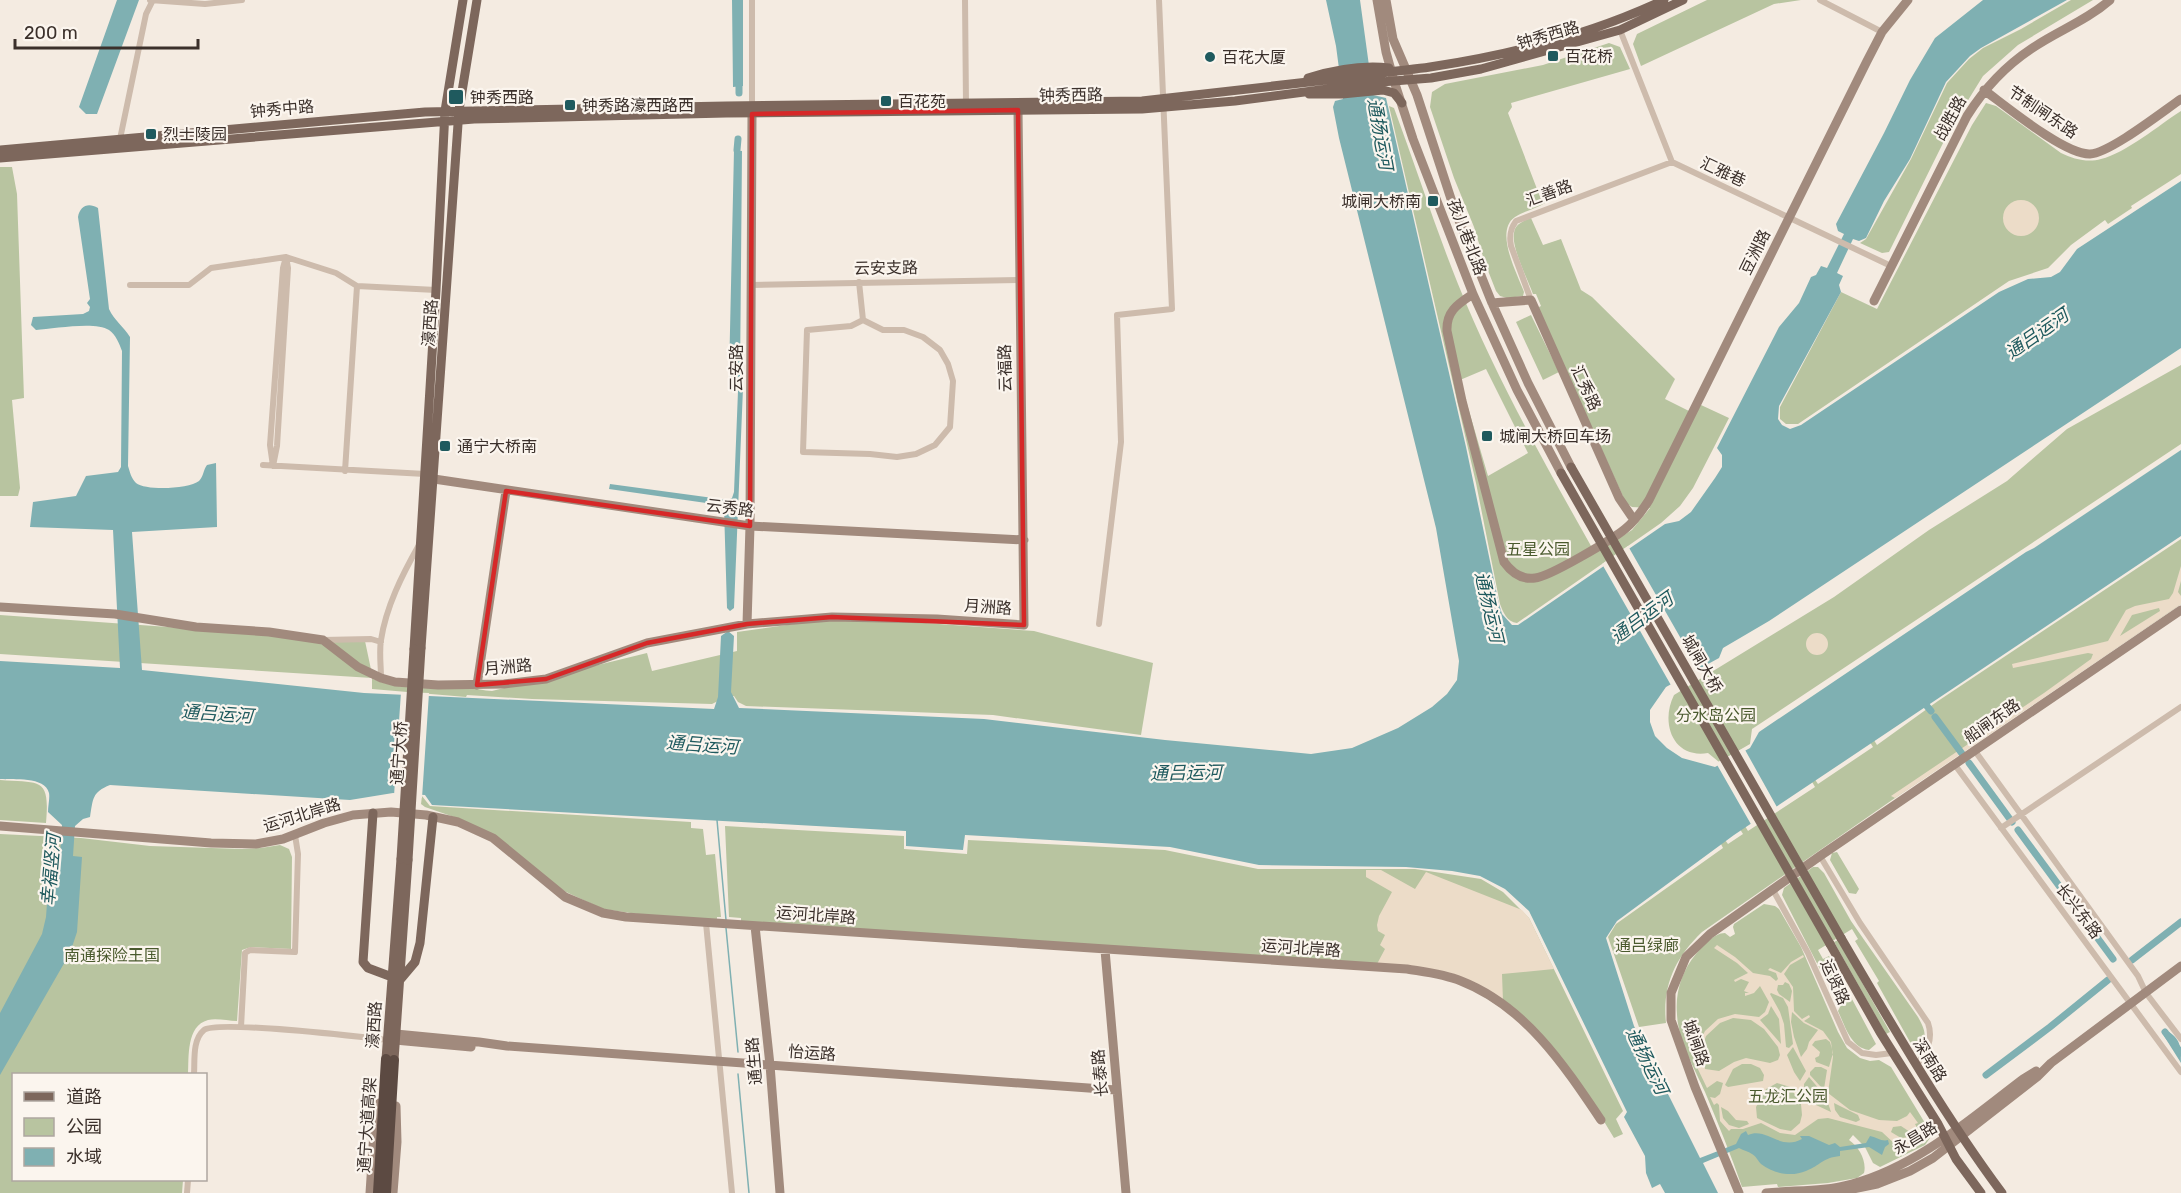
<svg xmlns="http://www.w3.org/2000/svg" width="2181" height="1193" font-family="Rubik,'Noto Sans SC',sans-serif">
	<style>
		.green { fill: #b8c4a0; fill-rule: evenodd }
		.plaza { fill: #ecdcc8; fill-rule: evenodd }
		.water { fill: #7fb0b2 }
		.pier { fill: #f4ebe1 }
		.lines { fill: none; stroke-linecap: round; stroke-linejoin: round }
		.stream { stroke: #7fb0b2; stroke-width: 1.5 }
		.canal { stroke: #7fb0b2; stroke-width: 7 }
		.street { stroke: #cdbbac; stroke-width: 6 }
		.secondary { stroke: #a18a7d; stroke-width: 9 }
		.primary { stroke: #7d675c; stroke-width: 9 }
		.highway { stroke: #5c4a42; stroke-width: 10 }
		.primary-bridge { stroke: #7d675c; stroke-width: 9 }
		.marked { fill: none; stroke: #d62828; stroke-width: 4.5; stroke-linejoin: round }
		.poi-dot { fill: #1f5a5e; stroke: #fbf5ee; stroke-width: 2 }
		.labels { text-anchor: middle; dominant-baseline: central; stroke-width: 4.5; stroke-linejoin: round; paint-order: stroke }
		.street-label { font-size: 16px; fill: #3b302b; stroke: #fbf5ee }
		.poi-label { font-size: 16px; fill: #3b302b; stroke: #fbf5ee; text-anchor: start }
		.park-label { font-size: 16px; fill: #4a5a2e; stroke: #fbf5ee }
		.water-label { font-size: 18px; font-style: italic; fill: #1f5a5e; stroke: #fbf5ee }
	</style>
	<rect width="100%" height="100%" fill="#f4ebe1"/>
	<path class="green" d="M1707,0H1801L1774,4L1641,66L1633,44L1637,34Z
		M2071,0H2093L2018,45L1983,76L1949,131L1889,252L1882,253L1860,243L1866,239L1911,159L1947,83L1969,59L1983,48L2021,29Z
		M1609,43L1620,47L1630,69L1511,103L1512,107L1508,113L1542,202L1545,201V203C1536,209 1524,211 1515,217C1494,231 1517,273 1524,292L1523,296L1507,298L1500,296L1496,291L1485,263L1474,227L1454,178L1430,107L1432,92L1445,84L1543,65Z
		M1986,103L1996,106L2061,153C2073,159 2088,163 2101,159C2126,153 2159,125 2181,111V174L2131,206L2132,208L2108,224L2105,220L2071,245L2048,268L2009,281L1798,424H1786L1780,419V407L1841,292L1877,309L1972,125Z
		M1389,106L1394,108C1416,167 1435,227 1458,284C1496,378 1546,466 1595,553L1632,530L1650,508L1632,507L1626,503L1537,308L1541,306L1536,294H1533C1528,280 1511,247 1514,233C1515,224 1523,221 1531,218L1543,245L1561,239L1581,290L1592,297L1675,379L1665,399L1695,414L1701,405L1729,418L1693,488L1680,506L1661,523L1517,623C1507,622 1503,612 1500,604L1476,483ZM1486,369L1528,453L1488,476L1460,380Z
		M0,167H12L17,194L24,398L12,400L20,488L18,496H0Z
		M1531,315L1559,372L1543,380L1516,322Z
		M2181,365V444L1752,729L1750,744L1719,762L1708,753C1673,759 1660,723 1674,695L1834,597L1929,530L2007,481L2067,429Z
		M2181,539V604L1895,798L1702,932C1675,958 1662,986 1666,1023L1639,1027L1608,937L1616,924L1723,848L1720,842L1722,836L1728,844L1743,834L1738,826H1745L1748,831L1815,787L1811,780L1812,775L1818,784L1873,747L1866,736L1872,737L1877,745L1938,701Z
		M0,615L365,641L373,679C404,692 436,687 468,688C476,688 484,691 492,691L647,653L652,671L737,651V632L843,617L1034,631L1153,663L1141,735L993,715L746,706L738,702L734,696H720L718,701L712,704L532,699L467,695L466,697L372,689V678L0,654Z
		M0,780C41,783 50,777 46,823L0,820Z
		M422,796L430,806L691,822V828L703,829L706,855L715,854L721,917H717V920L638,914L603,909L566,892L457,818L425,807L421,804Z
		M725,826L904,836V849L967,854L968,840L1165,850L1258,869H1415L1481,879L1503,892L1529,918L1623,1111L1616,1119L1623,1134L1614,1138L1588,1095L1536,1030L1447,973L741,921V918L729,917Z
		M0,834L81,838L150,846L242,849L261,848L280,845L289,849L292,857L291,949L251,947L242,950L237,1021C228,1021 217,1018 208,1020C186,1026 189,1057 188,1074H14V1180H183L182,1193H0Z
		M1837,852L1859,889L1856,894L1849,893L1830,860L1832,853Z
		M1813,867H1818L1824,873L1851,921L1918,1017C1924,1028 1930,1039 1916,1046L1910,1042L1877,983L1879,981L1855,941L1858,939L1852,929L1818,950L1823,959L1829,956L1876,1044L1869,1050C1851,1048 1845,1026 1838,1011L1840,1007L1828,979L1824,977L1782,895L1784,888Z
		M1764,904L1775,906L1779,909L1801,947L1838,1032L1847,1048L1860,1058L1870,1061L1879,1060L1891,1067L1928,1128L1930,1138L1925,1145L1880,1167L1873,1163L1865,1147L1853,1135L1849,1140C1859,1147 1867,1161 1864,1173L1857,1178L1828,1183L1778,1187L1777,1184L1742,1187C1731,1155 1718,1123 1705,1092C1694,1067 1678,1041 1677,1014C1675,992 1682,971 1696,954C1703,946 1714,933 1725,933L1730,937L1735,934L1733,927L1734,924Z
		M1838,940L1890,1032L1886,1034L1834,942Z"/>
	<path class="plaza" d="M2003 218a18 18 0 1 1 36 0a18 18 0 1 1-36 0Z
		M2181,566V581L2178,592L2181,596V604L1943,766L1895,798L1891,796L2044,693L2091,659L2093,654L2088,653L2013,668L2012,664L2108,641L2126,610L2135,606L2169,599L2173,593ZM2159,608L2160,611L2120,636L2132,615Z
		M1806 644a11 11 0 1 1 22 0a11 11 0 1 1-22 0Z
		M1366,870H1381L1415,889L1426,872L1522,910L1529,918L1554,969L1502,974L1503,1001L1483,988L1377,964L1385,949L1380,945L1385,935L1378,931L1377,925L1379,916L1392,892L1366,877Z
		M1717,945L1735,957L1753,973L1770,976L1776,981L1778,979L1776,973L1768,970L1770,968L1781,973L1791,962L1803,955L1804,957L1790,965L1784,974L1793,987L1794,1011L1802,1019L1809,1015L1810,1017L1804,1021L1823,1031L1831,1042L1833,1057L1828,1093L1850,1110L1879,1120L1897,1121L1907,1116L1910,1112L1918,1123L1915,1124L1921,1135L1919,1141L1909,1147L1911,1150L1900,1156L1897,1146L1882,1132L1828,1118L1818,1119L1795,1135L1780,1133L1761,1123L1743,1129H1731L1729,1131L1720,1121L1719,1105L1717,1103L1714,1105L1710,1097L1715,1098L1720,1094L1723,1083L1717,1081L1707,1088L1694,1061L1698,1060L1700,1041L1705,1031L1718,1019L1735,1014L1759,1017L1765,1012L1769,1002L1760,986L1754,993L1745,996V993H1749L1744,991L1749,982L1741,979L1735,982L1734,980L1748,973L1737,963L1714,948ZM1785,982L1789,984L1792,991L1790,1002L1779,994L1777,990L1778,985H1783ZM1771,993L1783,998L1788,1007L1793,1044L1789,1048L1786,1047L1784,1024L1780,1012L1770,994ZM1771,1006L1779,1019L1781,1044L1760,1020L1768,1014ZM1792,1012L1804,1023L1818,1030L1809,1042L1807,1049L1801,1057L1794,1037L1791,1022ZM1733,1018L1751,1020L1764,1029L1778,1047L1780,1055L1778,1060L1770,1063L1746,1058L1734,1062L1719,1071L1705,1069L1701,1050L1706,1036L1720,1023ZM1826,1039L1830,1042L1833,1053L1829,1067L1816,1062L1815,1058L1819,1056L1820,1052L1812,1045L1815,1041ZM1793,1047L1806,1071L1800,1081L1794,1072L1787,1055ZM1742,1064H1751L1760,1068L1764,1075L1763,1081L1728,1087L1725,1085L1733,1069ZM1815,1067H1821L1827,1070L1824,1089L1820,1086L1810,1075V1072ZM1809,1077L1826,1097L1831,1112L1816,1105L1804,1091V1084ZM1777,1083L1790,1087L1801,1104L1802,1115L1800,1123L1791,1131L1780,1129L1757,1118L1756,1107L1766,1089ZM1834,1103L1858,1115L1860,1120L1856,1122L1840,1117L1835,1110ZM1721,1107L1728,1111L1736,1120L1747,1121L1749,1124L1739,1128L1729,1125L1723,1118ZM1901,1126L1910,1132L1909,1137L1901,1138L1891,1132L1893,1127Z"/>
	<path class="water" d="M117,0H139L97,114H86L79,107Z
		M732,0H743V86L733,87Z
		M1326,0H1360L1373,95L1386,98L1466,447L1499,604L1502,614L1512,625H1518L1665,524L1679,521L1691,512L1715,478L1722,467V455L1717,448L1779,327L1799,303L1811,277L1816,275L1821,266L1827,268L1844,234L1838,231L1836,224L1884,133L1910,80L1935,38L1983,0H2067L1981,48L1970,56L1946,82L1910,159L1884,201L1866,238L1859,241L1853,239L1837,273L1843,276L1839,285L1841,292L1779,406L1778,419L1782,425L1790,429L1801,425L1999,292L2028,279L2051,277L2060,272L2077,249L2181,181V348L1769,621L1723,648L1719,658L1666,687L1650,710V722L1655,736L1667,748L1682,758L1715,767L1750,748L1759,732L2026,552L2034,548L2181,450V536L1734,835L1617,921L1606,938L1634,1026L1700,1158L1736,1144L1741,1134L1746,1131L1748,1135C1767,1127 1780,1151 1802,1139L1800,1136H1809L1829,1145L1835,1143L1840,1147L1866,1143L1870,1136C1876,1137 1882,1142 1888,1140L1889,1144L1885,1147L1882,1155L1869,1147L1840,1151V1156C1822,1158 1821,1165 1806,1171C1792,1177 1774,1174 1761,1164C1758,1161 1756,1156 1752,1154C1748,1151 1744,1151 1739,1148L1703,1163L1718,1193H1665L1660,1184L1652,1188L1646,1173L1645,1156L1624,1117L1627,1112L1529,911L1505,889L1480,876L1452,871L1406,867L1259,865L1170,847L965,835L963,850L906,846V831L432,805L425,795L393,793L350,800L110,785C92,792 93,799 90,817L83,819L75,826L73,856L82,857L77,932L70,953L0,1075V1013L42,934L46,917L50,862L60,855L62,825L48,812C48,806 50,798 49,793C45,776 13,780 0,779V661L120,668L113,530L30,527L33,502L76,496L86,476L118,472L121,467L122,351C119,343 116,335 109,330C95,321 53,329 36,330L31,325L33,317L83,314L89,311L90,307L87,303L90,299L78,217C80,206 88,202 98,208L109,309C114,320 123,326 130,337L128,466C130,472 131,478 136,483C146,491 189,489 199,481C204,476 203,470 207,465L216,463L217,527L132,532L142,670L364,693L714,709L718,697L721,636L728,631L734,636L731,692L739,708L984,719L1165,740L1311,754L1352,748L1398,728L1432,707L1447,694L1457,680L1459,661L1436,528L1339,138L1333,107L1335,101L1343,99L1336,46Z
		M734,150L742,151L740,380L743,388L734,608L730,611L727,608L724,508L720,505L609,489L610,484L728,500L732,498L734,492L738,391L729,376Z
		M2169,1032C2181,1040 2181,1048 2181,1063L2164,1036Z"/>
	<path class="pier" d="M1628,546L1700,672L1672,687L1602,564Z
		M401,692L429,693L422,798L394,796Z
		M1744,748L1778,809L1752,826L1716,763Z"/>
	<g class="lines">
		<path class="stream" d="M717,820L726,920
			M726,928L738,1052
			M738,1074L749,1193"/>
		<path class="canal" d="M739,86V93
			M737,150L738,139
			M1926,705L1931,711
			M1935,717L1963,755
			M1969,763L2012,822
			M2018,830L2113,959
			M2132,960L2181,922
			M2165,1032L2181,1053
			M1986,1075L2050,1027L2108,980"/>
		<path class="street" d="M150,0L205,4L242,0
			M752,0V107
			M965,0L966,104
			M1820,0L1882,32
			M1620,30L1672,162L1891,266
			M120,139L146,14L153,0
			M286,257L288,268L277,446L273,466L270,445L283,268Z
			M859,282L863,320L883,330H904L923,337L940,350L948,364L953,381L950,427L935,445L916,454L897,457L870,454L803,452L807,330L851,326L863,320
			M130,285H189L211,268L286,257L336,273L357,286L436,290
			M751,285L1021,280
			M1531,300L1511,246C1509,236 1510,229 1516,221L1672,162
			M263,465L425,474
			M345,471L357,286
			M1099,624L1121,442L1117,315L1172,309L1159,0
			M323,640L371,639L381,642
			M381,678C381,666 379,652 381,640C386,607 402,575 419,545
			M1975,751L2138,976L2146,993L2181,1039
			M1955,765L2181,1072
			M2001,828L2181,707
			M1820,856L1860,923L1928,1023C1934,1040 1926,1052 1916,1066
			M1773,890L1808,953L1848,1042L1862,1053L1876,1055L1892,1053
			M706,923L732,1193
			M241,1027L245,953L250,950L295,952L298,854L295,835
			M194,1074C195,1061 192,1040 204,1030C216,1020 362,1037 388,1040
			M187,1193L188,1180"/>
		<path class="secondary" d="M1377,0L1386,52L1394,81L1413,139L1473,294L1517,390L1561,473
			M1386,0L1393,39L1417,95L1454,208L1492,303L1528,383L1571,467
			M1984,90C2006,106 2065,155 2090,154C2110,153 2162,112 2181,99
			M1473,294C1458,304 1446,311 1447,331L1462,401L1504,562C1512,573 1522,580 1535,578C1549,577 1613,539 1625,529C1635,521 1642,511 1649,500L1867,61L1882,32L1908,0
			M1874,301L1967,116C1984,89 2004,67 2031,49C2057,31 2086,21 2110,0
			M1492,303L1531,300L1619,498L1634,520
			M434,479L750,526L1024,540
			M0,607L115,614L196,627L269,632L323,640L358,667L381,678L395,682L438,685L504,684L546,679L647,643L747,624L832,617L937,619L1024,625L1018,110
			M747,624L750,526L752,114
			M477,685L506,491
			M0,826L211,843L256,844L283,839L324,823L353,815L391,812L426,815L458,822L493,838L565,897L603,913L626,917L1407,969C1425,972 1444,974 1461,981C1525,1006 1564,1065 1601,1120
			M755,926L770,1065L780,1193
			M1105,950L1126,1193
			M396,1034L479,1042L507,1046L1116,1090
			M395,1040L471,1047
			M370,1193L374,1132L379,1103
			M393,1193L397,1142L396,1106
			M1739,1193L1695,1087L1671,1020V993L1686,957L1710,934L1820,856L2181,610
			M1766,1193C1795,1190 1824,1192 1852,1184C1918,1166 1970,1119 2023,1079L2036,1071
			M1834,1193L1877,1184L1910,1171L1933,1158L2037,1077L2051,1063L2181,966"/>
		<path class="primary" d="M1308,78C1334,70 1363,65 1389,68
			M1309,94H1342L1383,90L1394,93L1402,103
			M0,150L425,112L726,106L1142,101L1370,75C1390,71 1410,70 1430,67C1510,55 1590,35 1664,0
			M0,158L474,119L726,113L1142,109L1235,101L1381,82L1431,78L1481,69L1620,30L1683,0
			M421,648L459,110L477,0
			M414,649L436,290L445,111L463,0
			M373,813L363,962L368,968L392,977
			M1841,938C1892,1025 1942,1112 2002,1193
			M1830,944L1880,1032L1938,1124L1956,1159L1981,1193
			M399,981L415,962L420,943L433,817
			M386,1059L401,859
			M394,1060L408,860"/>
		<path class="highway" d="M378,1193L386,1059
			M386,1193L394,1060"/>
		<path class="primary-bridge" d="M1571,467L1841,938
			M1561,473L1830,944
			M401,859L414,649
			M408,860L421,648"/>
	</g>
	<path class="marked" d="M1018,110L1024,625L832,617L747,624L647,643L546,679L477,685L506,491L750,526L752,114Z"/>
	<g class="poi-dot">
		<rect x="1547" y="50" width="12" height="12" rx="3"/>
		<circle cx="1210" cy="57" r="6"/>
		<rect x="448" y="89" width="16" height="16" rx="3"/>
		<rect x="880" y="95" width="12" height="12" rx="3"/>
		<rect x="564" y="99" width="12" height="12" rx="3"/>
		<rect x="145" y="128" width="12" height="12" rx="3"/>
		<rect x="1427" y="195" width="12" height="12" rx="3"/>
		<rect x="1481" y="430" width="12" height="12" rx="3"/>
		<rect x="439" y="440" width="12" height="12" rx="3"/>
	</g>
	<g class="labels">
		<g class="street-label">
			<text transform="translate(1548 35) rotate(-16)">钟秀西路</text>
			<text transform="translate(1071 95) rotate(-1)">钟秀西路</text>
			<text transform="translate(282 109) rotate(-5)">钟秀中路</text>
			<text transform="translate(2043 112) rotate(34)">节制闸东路</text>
			<text transform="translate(1950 118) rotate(-61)">战胜路</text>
			<text transform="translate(1723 172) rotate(25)">汇雅巷</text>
			<text transform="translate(1549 193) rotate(-20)">汇善路</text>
			<text transform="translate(1467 237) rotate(69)">孩儿巷北路</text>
			<text transform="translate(1755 252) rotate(-64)">豆洲路</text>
			<text transform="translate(886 268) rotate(-1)">云安支路</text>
			<text transform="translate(430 323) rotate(-86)">濠西路</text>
			<text transform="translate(736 368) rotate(-90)">云安路</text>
			<text transform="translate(1005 368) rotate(-91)">云福路</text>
			<text transform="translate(1586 388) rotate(65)">汇秀路</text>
			<text transform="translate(730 508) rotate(7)">云秀路</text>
			<text transform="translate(988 607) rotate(4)">月洲路</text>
			<text transform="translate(1702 664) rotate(60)">城闸大桥</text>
			<text transform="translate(508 667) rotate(-5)">月洲路</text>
			<text transform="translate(1992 721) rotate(-35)">船闸东路</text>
			<text transform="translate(399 753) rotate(-86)">通宁大桥</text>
			<text transform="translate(302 815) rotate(-17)">运河北岸路</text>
			<text transform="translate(2079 911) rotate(53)">长兴东路</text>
			<text transform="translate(816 915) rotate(4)">运河北岸路</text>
			<text transform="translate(1301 948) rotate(4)">运河北岸路</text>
			<text transform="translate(1835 982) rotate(66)">运贤路</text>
			<text transform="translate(374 1025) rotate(-86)">濠西路</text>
			<text transform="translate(1696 1043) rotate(71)">城闸路</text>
			<text transform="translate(812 1053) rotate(4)">怡运路</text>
			<text transform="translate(1930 1060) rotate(58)">深南路</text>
			<text transform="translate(754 1061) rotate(-95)">通生路</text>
			<text transform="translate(1100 1073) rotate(-95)">长泰路</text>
			<text transform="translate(367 1125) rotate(-86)">通宁大道高架</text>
			<text transform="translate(1915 1138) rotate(-31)">永昌路</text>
		</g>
		<g class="poi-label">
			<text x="1565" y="56">百花桥</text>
			<text x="1222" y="57">百花大厦</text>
			<text x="470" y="97">钟秀西路</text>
			<text x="898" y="101">百花苑</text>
			<text x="582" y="105">钟秀路濠西路西</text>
			<text x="163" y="134">烈士陵园</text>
			<text x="1421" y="201" text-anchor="end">城闸大桥南</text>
			<text x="1499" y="436">城闸大桥回车场</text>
			<text x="457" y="446">通宁大桥南</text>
		</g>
		<g class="park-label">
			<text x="1538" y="549">五星公园</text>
			<text x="1716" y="715">分水岛公园</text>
			<text x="1647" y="945">通吕绿廊</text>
			<text x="112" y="955">南通探险王国</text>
			<text x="1788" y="1096">五龙汇公园</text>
		</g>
		<g class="water-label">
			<text transform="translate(1380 134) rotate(80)">通扬运河</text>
			<text transform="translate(2037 334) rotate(-35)">通吕运河</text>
			<text transform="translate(1489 607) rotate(77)">通扬运河</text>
			<text transform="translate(1642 618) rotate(-36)">通吕运河</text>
			<text transform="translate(217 714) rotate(4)">通吕运河</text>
			<text transform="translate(702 745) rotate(4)">通吕运河</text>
			<text transform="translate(1186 773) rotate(-1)">通吕运河</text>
			<text transform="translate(51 870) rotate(-85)">幸福竖河</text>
			<text transform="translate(1647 1061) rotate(64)">通扬运河</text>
		</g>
	</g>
	<rect x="12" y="1073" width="195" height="108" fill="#fbf5ee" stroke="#aea6a0" stroke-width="1.5"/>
	<rect x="24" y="1092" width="30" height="9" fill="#7d675c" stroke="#aea6a0" stroke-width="1.5"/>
	<text x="66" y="1103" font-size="18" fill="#3b302b">道路</text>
	<rect x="24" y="1118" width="30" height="18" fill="#b8c4a0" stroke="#aea6a0" stroke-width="1.5"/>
	<text x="66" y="1133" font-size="18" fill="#3b302b">公园</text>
	<rect x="24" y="1148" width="30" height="18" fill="#7fb0b2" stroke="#aea6a0" stroke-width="1.5"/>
	<text x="66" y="1163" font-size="18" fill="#3b302b">水域</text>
	<path d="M15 39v9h183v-9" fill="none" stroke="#3b302b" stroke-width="3"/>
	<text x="24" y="39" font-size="18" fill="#3b302b" stroke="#fbf5ee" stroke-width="4.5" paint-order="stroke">200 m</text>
</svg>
